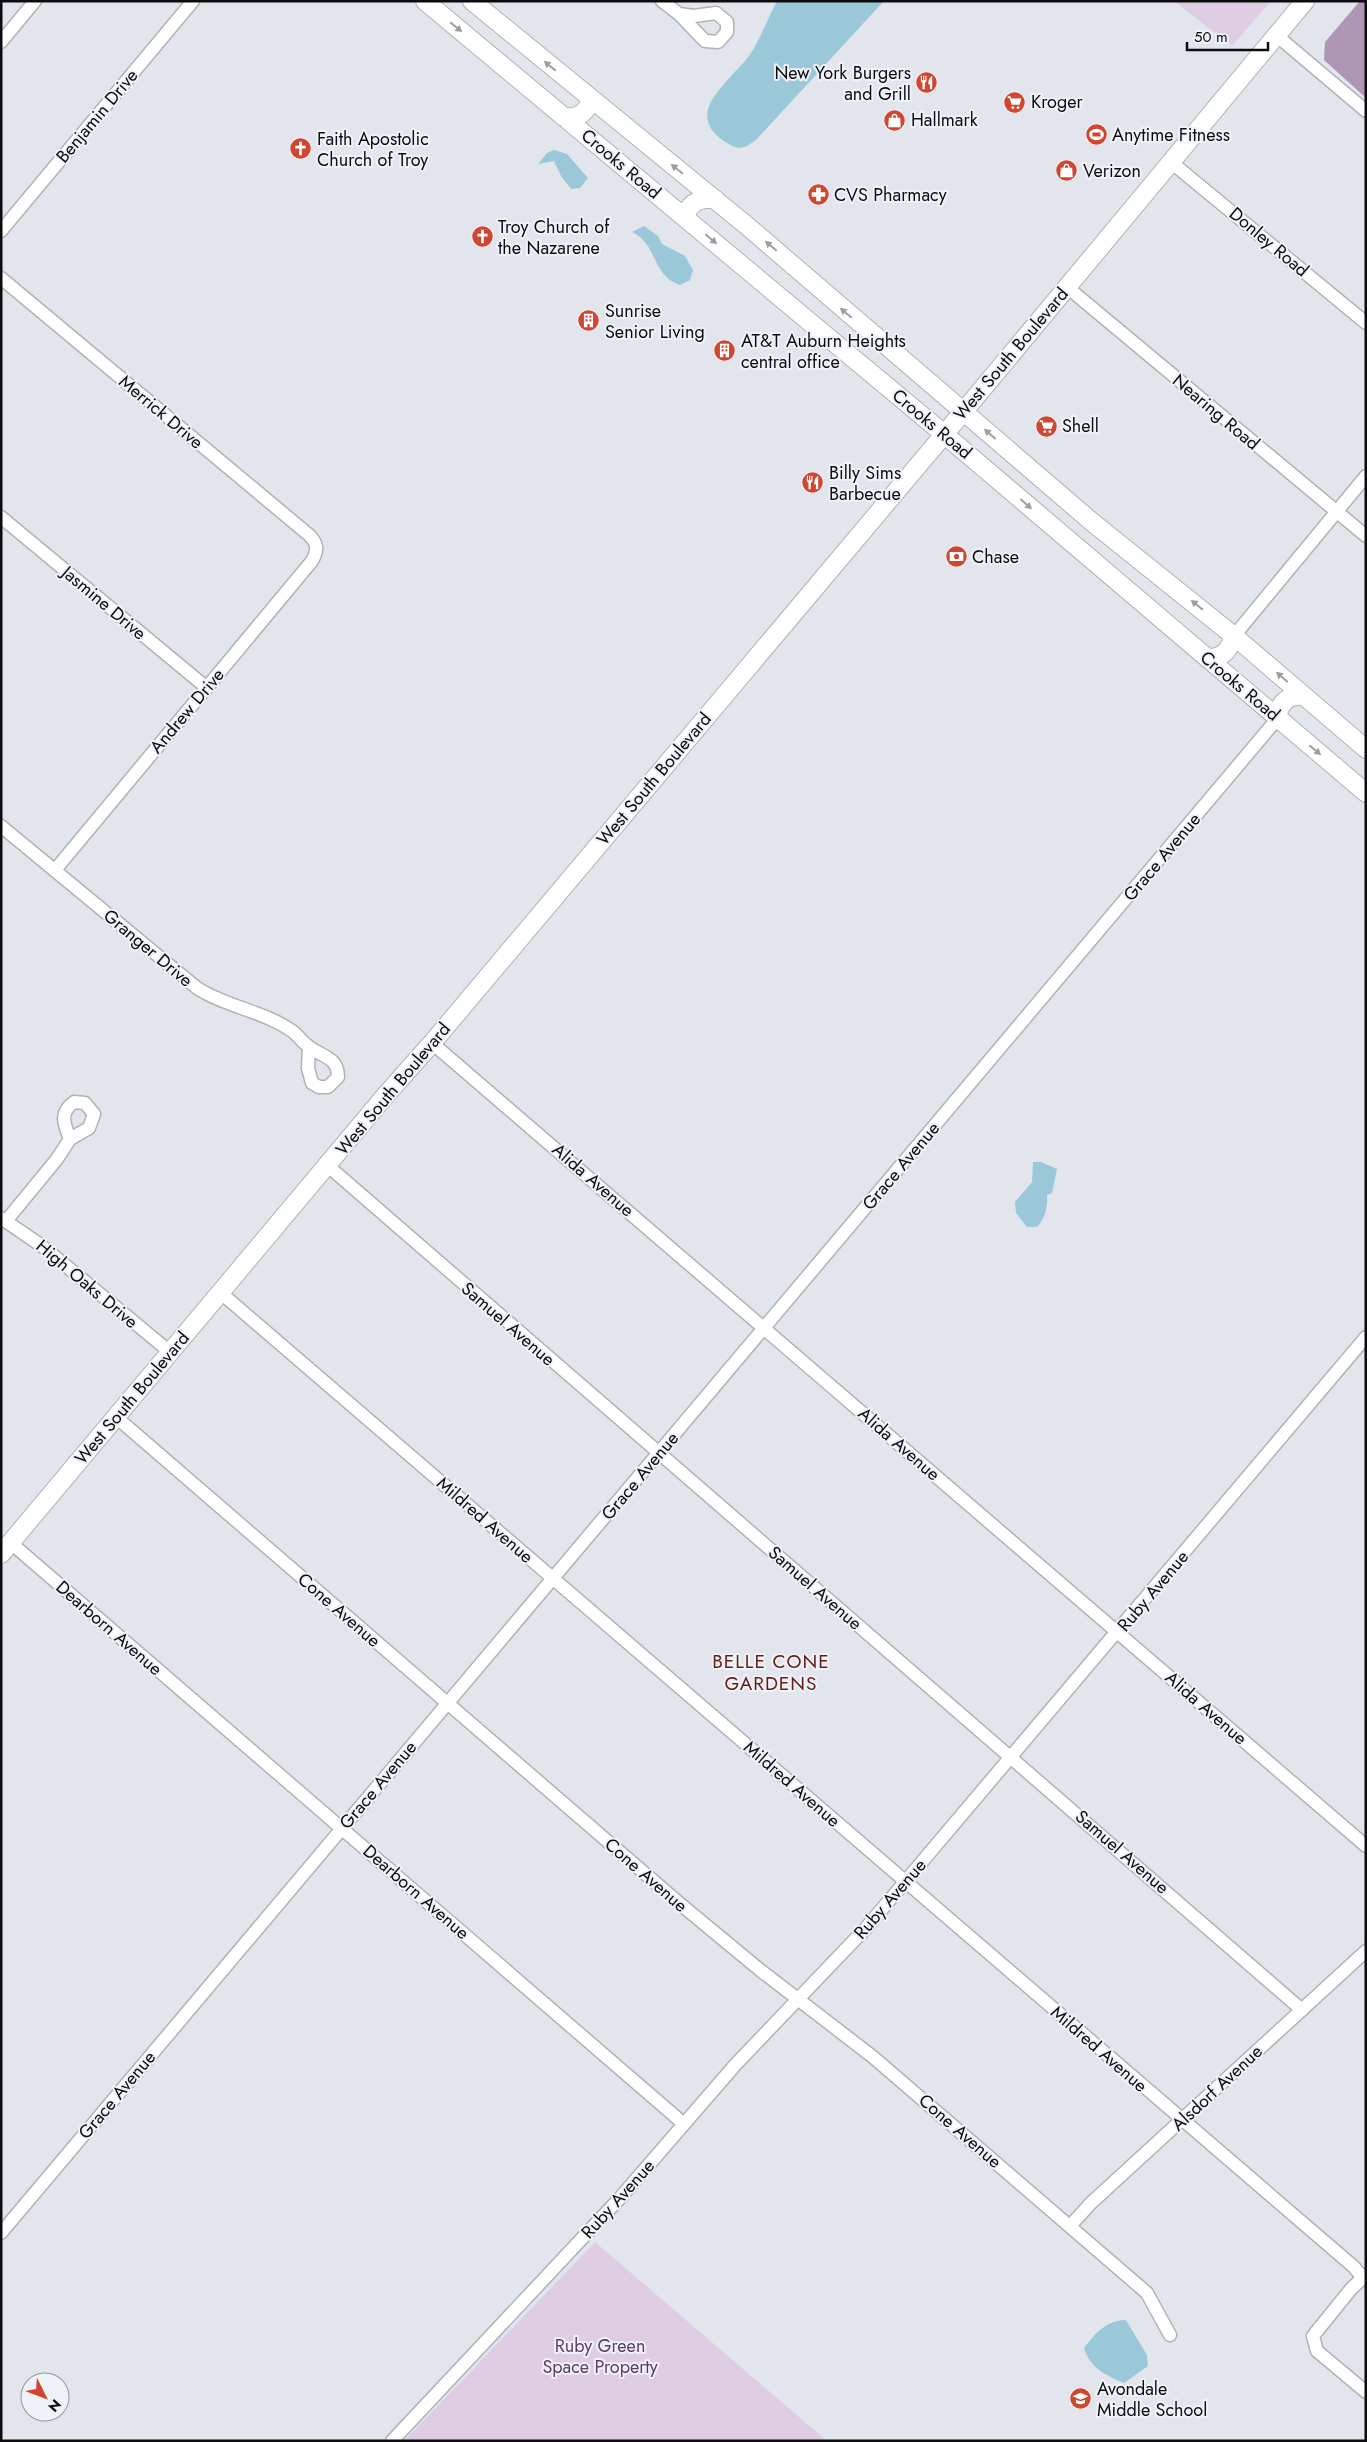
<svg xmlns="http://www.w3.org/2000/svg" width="1367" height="2442" font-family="Jost,sans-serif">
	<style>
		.green { fill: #dfcee3 }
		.forest { fill: #af96b6 }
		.water { fill: #9bc8d9 }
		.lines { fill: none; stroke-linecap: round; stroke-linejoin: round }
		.street-casing { stroke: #b0b2b8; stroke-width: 15 }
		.secondary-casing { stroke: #b0b2b8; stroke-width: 20 }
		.street { stroke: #fff; stroke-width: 12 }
		.secondary { stroke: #fff; stroke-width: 18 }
		.oneway { fill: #9e9e9f }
		.labels { text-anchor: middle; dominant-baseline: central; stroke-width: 4; stroke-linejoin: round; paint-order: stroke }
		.poi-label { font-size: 18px; fill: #0c0c0e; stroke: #f0f2f9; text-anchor: start }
		.street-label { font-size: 18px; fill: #0c0c0e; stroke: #f0f2f9 }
		.park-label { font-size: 18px; fill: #5f3b67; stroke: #f0f2f9 }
		.neighbourhood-label { font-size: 19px; letter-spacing: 1px; fill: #652116; stroke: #f0f2f9 }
	</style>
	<rect width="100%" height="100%" fill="#e2e5eb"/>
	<path class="green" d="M1174,1H1271L1232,46Z
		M595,2242L827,2441H404Z"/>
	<path class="forest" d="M1360,1H1366V98L1324,60L1325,42Z"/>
	<path class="water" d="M777,1H884L756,140C747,147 739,151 729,144C677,114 732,81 751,53C761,37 768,18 777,1Z
		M554,150L567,154L588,178L580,188L571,189L561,176L554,161L538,164L547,153Z
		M644,226L658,236L662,244L685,256L693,270L690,280L680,285C651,275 658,244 632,232Z
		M1033,1162H1041L1057,1169L1052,1193L1047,1195C1048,1206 1045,1219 1037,1227H1027L1016,1213L1015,1202L1032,1182Z
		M1126,2320L1147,2355L1148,2366L1124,2383C1105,2375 1090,2368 1084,2348C1097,2332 1105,2321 1126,2320Z"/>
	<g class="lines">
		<defs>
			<path id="street" d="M662,1L679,14L705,41L718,42L727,32V22L716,13L694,16L679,14
				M1276,35L1366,111
				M1,42L35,1
				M1171,162L1366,323
				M1,231L193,1
				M1,278L309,535C318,544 318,550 312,561L55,870
				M1067,287L1366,536
				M1,517L207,688
				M1234,636L1366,476
				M1,826L197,988C226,1007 264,1011 292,1031C298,1035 302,1042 308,1046C321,1057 338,1056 338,1077L328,1087H319L312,1083L308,1068L309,1047
				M432,1043L1366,1846
				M328,1166L1302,2010
				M1,1218L42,1246L170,1352
				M6,1221L57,1159L70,1139L89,1128L94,1114L85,1103L74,1102C59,1113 64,1124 70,1139
				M221,1293L1354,2267L1362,2277
				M116,1417L679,1903L760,1970L873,2057L1147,2293L1170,2335
				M11,1543L684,2124
				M1070,2226L1091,2203L1366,1951
				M1,2233L1278,718
				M1366,2275L1351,2289L1313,2336L1317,2351L1366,2392
				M392,2441L620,2198L736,2064L866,1928L1366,1337"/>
			<path id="secondary" d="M425,1L944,434L1366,793
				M472,1L746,225L1092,522L1234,636L1366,749
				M564,117C578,119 586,113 591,100
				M685,218C689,202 700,198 715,199
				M1207,658C1223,659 1229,650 1234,636
				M1278,718C1278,703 1289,694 1304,696
				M1,1554L385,1096L432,1043L979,393L1305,1"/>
		</defs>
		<use href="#street" class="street-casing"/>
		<use href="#secondary" class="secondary-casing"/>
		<use href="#street" class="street"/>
		<use href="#secondary" class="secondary"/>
	</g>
	<defs><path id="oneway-solid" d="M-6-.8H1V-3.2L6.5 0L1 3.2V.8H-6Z" transform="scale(1.25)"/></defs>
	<g class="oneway">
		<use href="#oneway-solid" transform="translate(456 27) rotate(39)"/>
		<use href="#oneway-solid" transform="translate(550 66) rotate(-140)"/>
		<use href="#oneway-solid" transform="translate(677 169) rotate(-141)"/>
		<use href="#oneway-solid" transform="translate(711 239) rotate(40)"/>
		<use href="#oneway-solid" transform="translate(771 246) rotate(-140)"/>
		<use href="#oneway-solid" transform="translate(846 313) rotate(-140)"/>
		<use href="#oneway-solid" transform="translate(990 434) rotate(-139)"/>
		<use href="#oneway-solid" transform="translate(1026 504) rotate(41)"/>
		<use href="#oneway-solid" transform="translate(1197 605) rotate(-141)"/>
		<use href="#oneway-solid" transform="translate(1282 677) rotate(-139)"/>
		<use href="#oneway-solid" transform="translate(1315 750) rotate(40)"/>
	</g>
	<defs>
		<symbol id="restaurant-disc" viewBox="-11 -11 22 22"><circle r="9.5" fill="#d2462f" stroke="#f0f2f9"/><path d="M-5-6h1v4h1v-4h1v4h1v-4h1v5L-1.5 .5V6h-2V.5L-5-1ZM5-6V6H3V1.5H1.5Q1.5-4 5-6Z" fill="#fff"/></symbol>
		<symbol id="supermarket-disc" viewBox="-11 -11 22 22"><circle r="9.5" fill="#d2462f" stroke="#f0f2f9"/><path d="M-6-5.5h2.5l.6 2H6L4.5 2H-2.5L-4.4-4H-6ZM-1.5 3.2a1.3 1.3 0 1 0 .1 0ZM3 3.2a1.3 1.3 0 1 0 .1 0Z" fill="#fff"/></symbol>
		<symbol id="shop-disc" viewBox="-11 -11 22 22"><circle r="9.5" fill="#d2462f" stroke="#f0f2f9"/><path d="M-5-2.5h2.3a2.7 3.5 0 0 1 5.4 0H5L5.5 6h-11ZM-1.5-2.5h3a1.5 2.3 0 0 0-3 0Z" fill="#fff"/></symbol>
		<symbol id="stadium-disc" viewBox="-11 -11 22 22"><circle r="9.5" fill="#d2462f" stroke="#f0f2f9"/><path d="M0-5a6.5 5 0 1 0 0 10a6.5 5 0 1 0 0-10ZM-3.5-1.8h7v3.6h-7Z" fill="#fff"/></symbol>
		<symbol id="church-disc" viewBox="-11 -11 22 22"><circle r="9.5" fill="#d2462f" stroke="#f0f2f9"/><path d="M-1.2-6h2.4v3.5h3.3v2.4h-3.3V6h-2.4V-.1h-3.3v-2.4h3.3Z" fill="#fff"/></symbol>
		<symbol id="pharmacy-disc" viewBox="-11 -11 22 22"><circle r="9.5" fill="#d2462f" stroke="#f0f2f9"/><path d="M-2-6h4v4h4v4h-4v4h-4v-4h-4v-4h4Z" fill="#fff"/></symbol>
		<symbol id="building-disc" viewBox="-11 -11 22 22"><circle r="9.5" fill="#d2462f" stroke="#f0f2f9"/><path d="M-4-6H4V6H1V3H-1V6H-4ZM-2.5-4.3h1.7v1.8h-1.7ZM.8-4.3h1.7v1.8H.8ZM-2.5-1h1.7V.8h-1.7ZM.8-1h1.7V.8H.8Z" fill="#fff"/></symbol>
		<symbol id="bank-disc" viewBox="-11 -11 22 22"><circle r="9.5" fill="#d2462f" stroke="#f0f2f9"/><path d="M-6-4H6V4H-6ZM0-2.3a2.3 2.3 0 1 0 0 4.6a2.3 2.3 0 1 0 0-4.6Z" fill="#fff"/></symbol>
		<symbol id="school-disc" viewBox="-11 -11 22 22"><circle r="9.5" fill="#d2462f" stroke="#f0f2f9"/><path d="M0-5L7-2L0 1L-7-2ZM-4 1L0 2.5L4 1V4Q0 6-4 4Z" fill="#fff"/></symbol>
	</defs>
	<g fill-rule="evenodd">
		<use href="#restaurant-disc" x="914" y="70" width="25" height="25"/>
		<use href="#supermarket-disc" x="1002" y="90" width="25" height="25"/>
		<use href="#shop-disc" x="882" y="108" width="25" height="25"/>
		<use href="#stadium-disc" x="1084" y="122" width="25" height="25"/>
		<use href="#church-disc" x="288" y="136" width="25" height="25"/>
		<use href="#shop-disc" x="1054" y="158" width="25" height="25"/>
		<use href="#pharmacy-disc" x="806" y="182" width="25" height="25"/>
		<use href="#church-disc" x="470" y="224" width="25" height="25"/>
		<use href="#building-disc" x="576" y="308" width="25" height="25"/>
		<use href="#building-disc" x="712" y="338" width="25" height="25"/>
		<use href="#supermarket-disc" x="1034" y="414" width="25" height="25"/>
		<use href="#restaurant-disc" x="800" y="470" width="25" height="25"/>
		<use href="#bank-disc" x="944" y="544" width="25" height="25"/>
		<use href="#school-disc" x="1068" y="2386" width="25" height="25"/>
	</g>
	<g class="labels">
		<g class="poi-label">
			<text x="911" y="73" text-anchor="end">New York Burgers<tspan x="911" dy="21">and Grill</tspan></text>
			<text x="1031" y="102">Kroger</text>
			<text x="911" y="120">Hallmark</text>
			<text x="1112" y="135">Anytime Fitness</text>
			<text x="317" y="139">Faith Apostolic<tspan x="317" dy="21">Church of Troy</tspan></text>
			<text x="1083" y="171">Verizon</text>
			<text x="834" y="195">CVS Pharmacy</text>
			<text x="498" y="227">Troy Church of<tspan x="498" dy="21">the Nazarene</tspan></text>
			<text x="605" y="311">Sunrise<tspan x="605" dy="21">Senior Living</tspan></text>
			<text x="741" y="341">AT&amp;T Auburn Heights<tspan x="741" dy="21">central office</tspan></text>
			<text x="1062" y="426">Shell</text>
			<text x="829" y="473">Billy Sims<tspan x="829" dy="21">Barbecue</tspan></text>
			<text x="972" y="557">Chase</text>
			<text x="1097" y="2389">Avondale<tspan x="1097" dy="21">Middle School</tspan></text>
		</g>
		<g class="street-label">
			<text transform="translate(97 116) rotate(-50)">Benjamin Drive</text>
			<text transform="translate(621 164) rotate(40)">Crooks Road</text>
			<text transform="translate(1269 242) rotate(40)">Donley Road</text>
			<text transform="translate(1011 354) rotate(-50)">West South Boulevard</text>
			<text transform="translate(161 412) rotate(40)">Merrick Drive</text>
			<text transform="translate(1216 412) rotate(40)">Nearing Road</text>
			<text transform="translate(932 424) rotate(40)">Crooks Road</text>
			<text transform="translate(104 603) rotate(40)">Jasmine Drive</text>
			<text transform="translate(1240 686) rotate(40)">Crooks Road</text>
			<text transform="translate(187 711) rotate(-50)">Andrew Drive</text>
			<text transform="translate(654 779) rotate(-50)">West South Boulevard</text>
			<text transform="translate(1162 857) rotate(-50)">Grace Avenue</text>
			<text transform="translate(148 948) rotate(40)">Granger Drive</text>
			<text transform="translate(393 1089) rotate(-50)">West South Boulevard</text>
			<text transform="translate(901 1166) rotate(-50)">Grace Avenue</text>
			<text transform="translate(593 1180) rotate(41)">Alida Avenue</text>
			<text transform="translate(87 1284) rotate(40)">High Oaks Drive</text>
			<text transform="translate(508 1324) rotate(41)">Samuel Avenue</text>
			<text transform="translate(132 1398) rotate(-50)">West South Boulevard</text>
			<text transform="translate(899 1444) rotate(41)">Alida Avenue</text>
			<text transform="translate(640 1476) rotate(-50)">Grace Avenue</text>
			<text transform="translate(485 1520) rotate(41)">Mildred Avenue</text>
			<text transform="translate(815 1588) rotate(41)">Samuel Avenue</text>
			<text transform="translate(1153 1591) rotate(-50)">Ruby Avenue</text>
			<text transform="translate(339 1610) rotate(41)">Cone Avenue</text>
			<text transform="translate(109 1628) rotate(41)">Dearborn Avenue</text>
			<text transform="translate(1206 1708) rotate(41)">Alida Avenue</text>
			<text transform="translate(792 1784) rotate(41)">Mildred Avenue</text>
			<text transform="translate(378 1785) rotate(-50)">Grace Avenue</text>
			<text transform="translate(1122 1852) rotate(41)">Samuel Avenue</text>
			<text transform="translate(646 1875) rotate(41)">Cone Avenue</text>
			<text transform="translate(416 1892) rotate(41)">Dearborn Avenue</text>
			<text transform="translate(890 1899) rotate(-49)">Ruby Avenue</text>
			<text transform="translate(1099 2049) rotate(41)">Mildred Avenue</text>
			<text transform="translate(1217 2088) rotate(-43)">Alsdorf Avenue</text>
			<text transform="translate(117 2095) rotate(-50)">Grace Avenue</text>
			<text transform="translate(960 2131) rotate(41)">Cone Avenue</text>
			<text transform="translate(618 2199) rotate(-48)">Ruby Avenue</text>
		</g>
		<g class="park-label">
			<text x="600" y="2346">Ruby Green<tspan x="600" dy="21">Space Property</tspan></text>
		</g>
		<g class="neighbourhood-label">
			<text x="771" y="1661">BELLE CONE<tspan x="771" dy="22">GARDENS</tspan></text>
		</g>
	</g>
	<rect width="1367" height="2442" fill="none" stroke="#0c0c0e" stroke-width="5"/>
	<g transform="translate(45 2397) rotate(132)"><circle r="24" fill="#f0f2f9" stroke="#95969b"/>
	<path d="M0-4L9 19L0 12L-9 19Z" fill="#d2462f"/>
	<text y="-8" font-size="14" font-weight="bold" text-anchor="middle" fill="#0c0c0e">N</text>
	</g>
	<path d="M1187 42v8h81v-8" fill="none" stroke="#0c0c0e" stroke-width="2.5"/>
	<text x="1194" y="42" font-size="15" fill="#0c0c0e" stroke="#f0f2f9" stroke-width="4" paint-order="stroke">50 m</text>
</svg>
